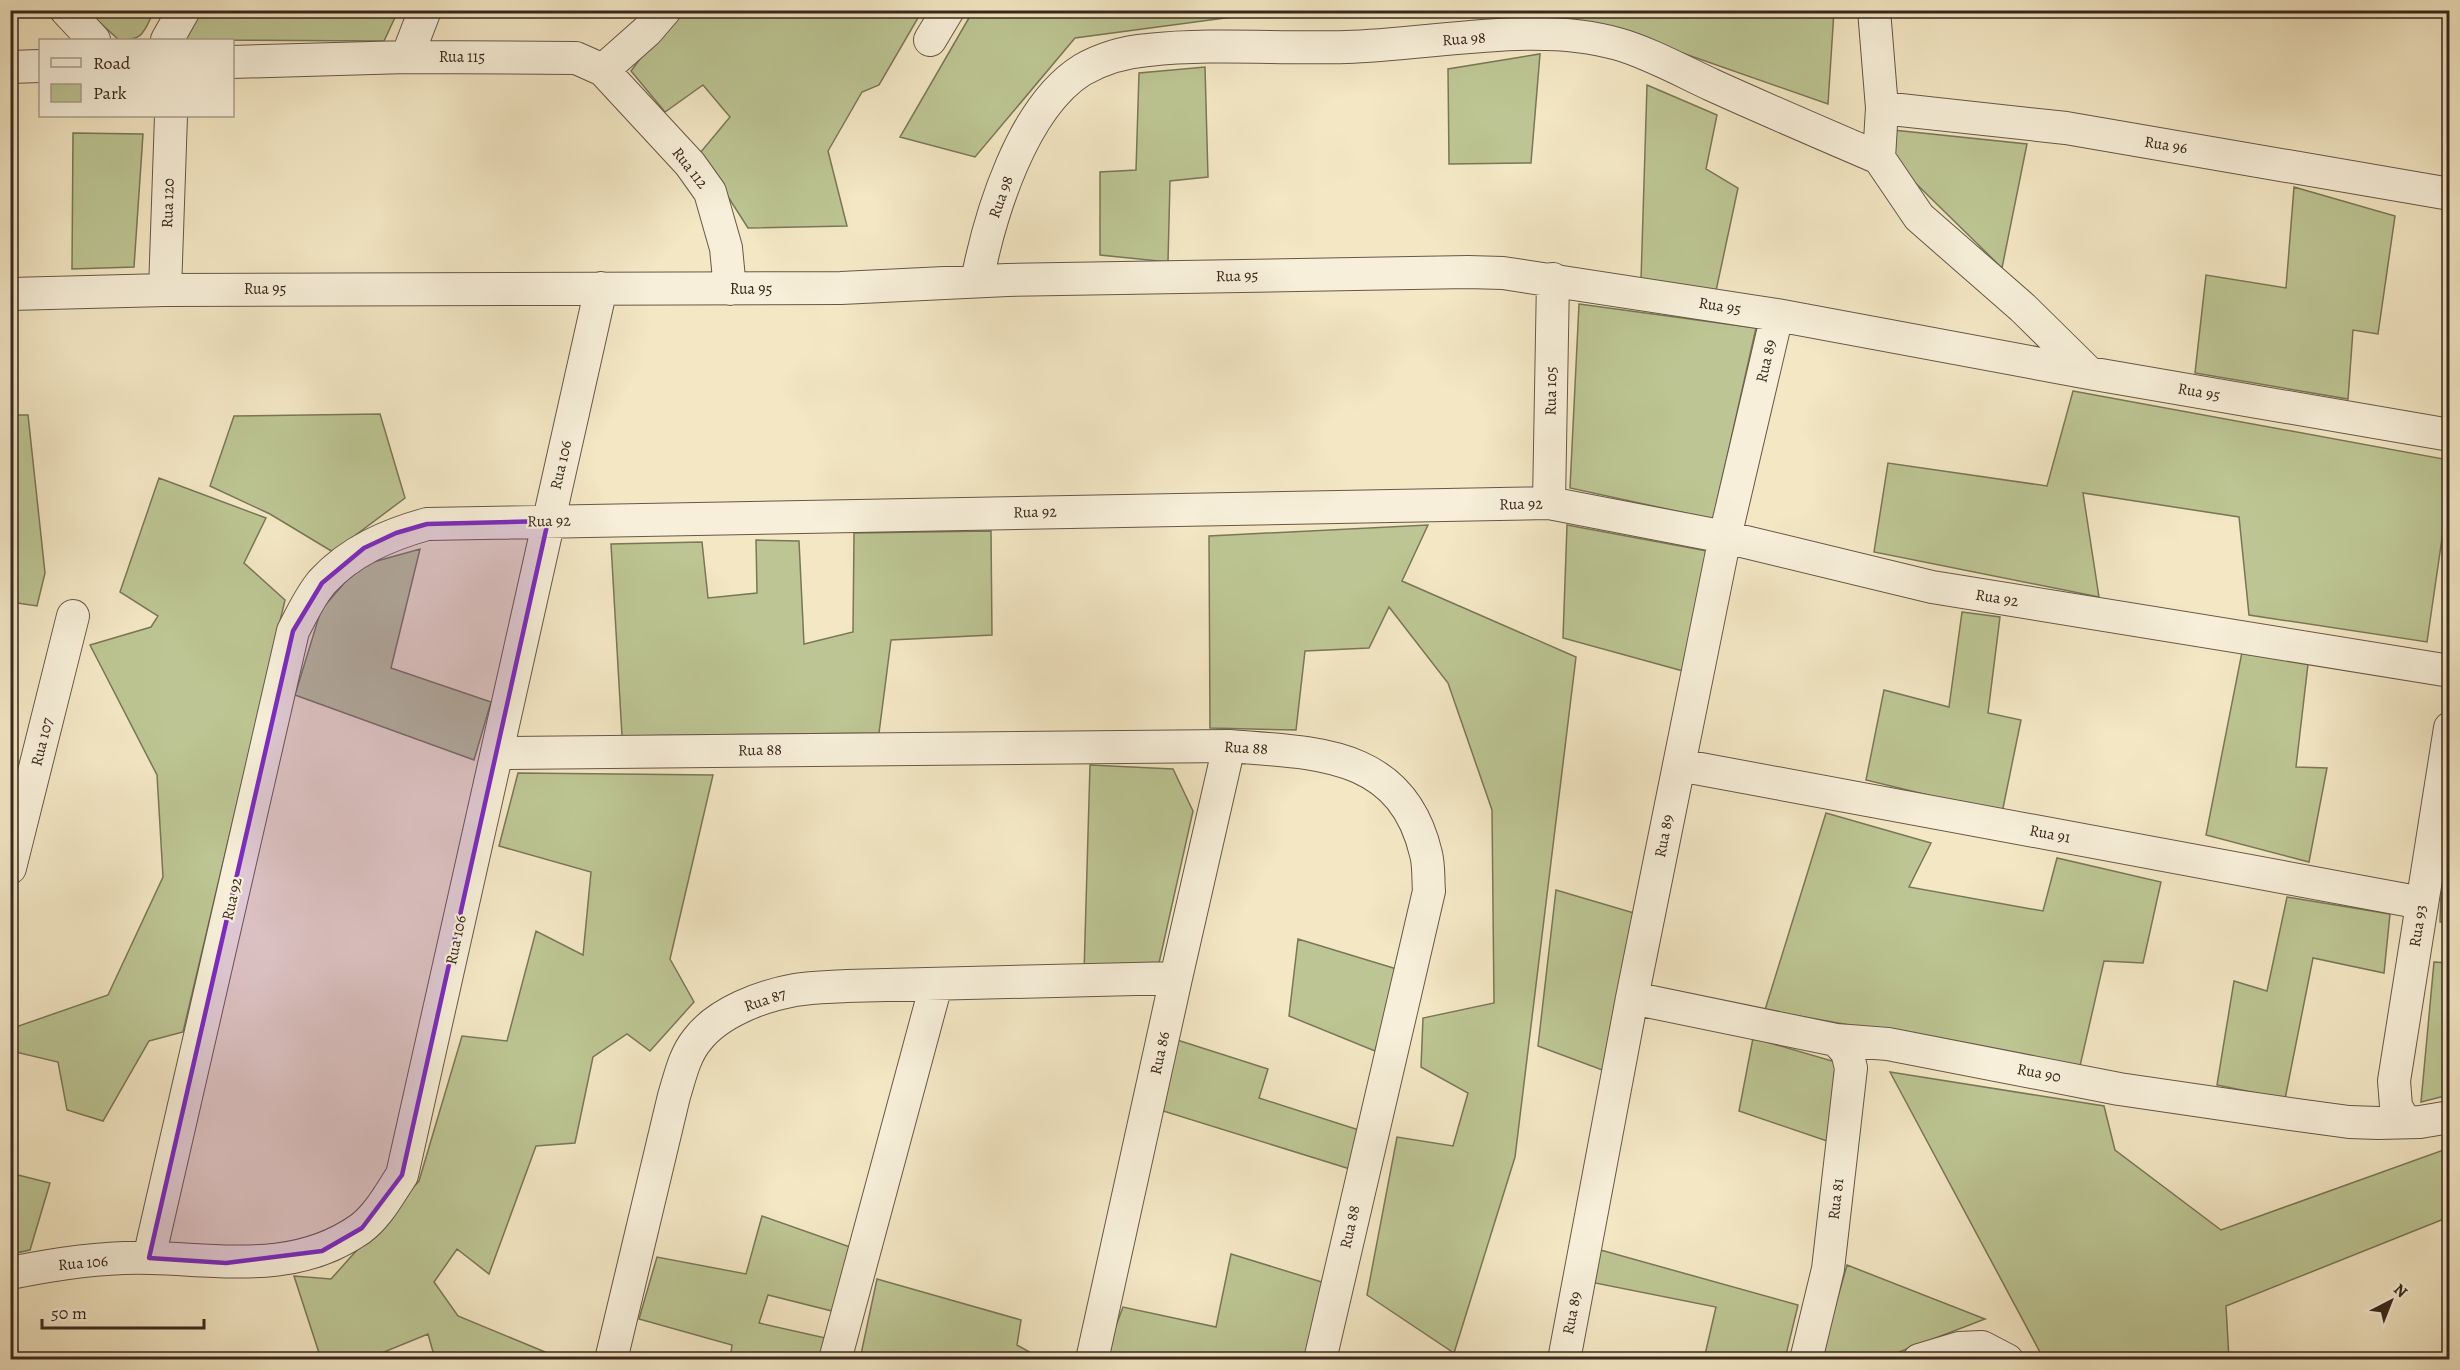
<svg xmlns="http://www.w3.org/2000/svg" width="2460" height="1370" font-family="Alegreya,serif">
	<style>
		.green { fill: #bcc593; stroke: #7a7658; stroke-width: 1.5 }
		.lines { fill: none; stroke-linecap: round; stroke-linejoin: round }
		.minor-casing { stroke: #685747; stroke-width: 34 }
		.minor { stroke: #f7efd9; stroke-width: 32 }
		.marked { fill: #7b2cbf; fill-opacity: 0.2; stroke: #7b2cbf; stroke-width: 4.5; stroke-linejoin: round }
		.labels { text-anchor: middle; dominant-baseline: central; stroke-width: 4.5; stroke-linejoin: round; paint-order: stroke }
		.street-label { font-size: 16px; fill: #39271d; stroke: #f7efd9 }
	</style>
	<rect width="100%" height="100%" fill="#f3e7c4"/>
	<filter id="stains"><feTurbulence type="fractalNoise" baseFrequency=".00333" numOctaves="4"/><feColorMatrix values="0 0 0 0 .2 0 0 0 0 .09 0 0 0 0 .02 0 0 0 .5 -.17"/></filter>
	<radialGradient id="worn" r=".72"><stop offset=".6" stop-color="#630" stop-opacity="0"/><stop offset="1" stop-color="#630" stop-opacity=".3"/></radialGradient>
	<path class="green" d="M87,11H154C144,31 144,41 119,40Z
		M200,11H398L384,41L185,40Z
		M676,11H922L879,85L862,92L828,151L847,226L748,228L700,153L730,117L703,85L665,112L631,71Z
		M973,11V10L1278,11L1075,38L975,157L900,137Z
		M1489,11H1834L1828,104L1634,36Z
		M1540,54L1531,163L1449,164L1448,69Z
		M1205,67L1208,177L1170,181L1168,262L1100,255V172L1136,170L1139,73Z
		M1647,85L1717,115L1706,169L1738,188L1716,291L1641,280Z
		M1893,130L2027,144L2002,268L1895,163Z
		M73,133L143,134L134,267L72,269Z
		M2294,187L2395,216L2378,334L2353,330L2348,399L2195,373L2206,275L2286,288Z
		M1579,304L1756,328L1713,519L1570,488Z
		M2073,391L2449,460V490L2427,642L2249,615L2239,517L2083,493L2099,597L1874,552L1888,463L2047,486Z
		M380,414L405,498L333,552L270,514L210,486L234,416Z
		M11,415H28L45,573L37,606L11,602Z
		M159,478L266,518L244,563L285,600L183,1032L149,1041L103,1121L67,1110L58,1062L11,1051L10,1029L108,995L163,877L157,775L90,645L151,627L158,616L120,592Z
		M1428,525L1402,581L1576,657L1515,1157L1454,1353L1367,1295L1397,1137L1453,1146L1468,1093L1421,1067L1423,1018L1494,1003L1492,810L1448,683L1389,607L1369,648L1305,651L1296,730L1210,728L1209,536Z
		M1567,525L1707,551L1683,671L1563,638Z
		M991,531L992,635L891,640L879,733L622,736L611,544L702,542L708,598L757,593L756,540L799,541L804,644L853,632L854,533Z
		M420,549L391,668L491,702L474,760L295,695L321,610L359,566Z
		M1962,612L2000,617L1988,713L2021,720L2002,813L1866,780L1884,690L1949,707Z
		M2242,652L2308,664L2296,767L2327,768L2309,862L2206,835Z
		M1090,765L1173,769L1193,811L1159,963L1084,973Z
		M518,773L713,775L670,959L694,1002L650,1051L627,1034L593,1057L575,1143L536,1146L489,1274L457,1249L434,1282L458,1316L562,1359H435L428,1334L367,1359H321L294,1276L331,1279L419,1181L462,1036L507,1041L536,931L583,955L591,872L499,846Z
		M1826,813L1931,843L1909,887L2043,911L2057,858L2161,882L2143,963L2104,961L2080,1066L1765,1010Z
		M1556,890L1634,913L1605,1071L1538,1046Z
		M2441,892L2449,893V924L2440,922Z
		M2287,897L2390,914L2384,973L2313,958L2285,1099L2217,1085L2234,981L2267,991Z
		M1298,939L1400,970L1375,1051L1289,1016Z
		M2434,962L2449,963V1095L2421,1102Z
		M1171,1038L1268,1069L1259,1098L1362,1131L1350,1169L1160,1110Z
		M1753,1038L1839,1063L1827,1141L1739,1111Z
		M1890,1072L2104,1106L2115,1150L2221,1230L2449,1148V1217L2226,1306L2229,1359L2079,1360L2041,1354Z
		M10,1173L50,1183L30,1250L11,1254Z
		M762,1216L850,1247L836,1312L768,1295L759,1323L830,1339L826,1359H730L732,1345L639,1319L657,1257L746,1274Z
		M1597,1249L1798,1305L1785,1359H1704L1716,1307L1595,1283Z
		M1231,1254L1325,1283L1307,1359L1103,1360L1123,1307L1216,1327Z
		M1847,1265L1985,1319L1881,1359L1820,1360Z
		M877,1279L1021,1320L1017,1345L1035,1355L1033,1359H860Z"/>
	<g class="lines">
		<defs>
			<path id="minor" d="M66,10L94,40
				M1874,10L1882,108L1879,158
				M167,40L184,10
				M930,40L948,10
				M407,57L425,10
				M232,62L407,57L576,58L603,70L690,164L710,192L726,248L730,289
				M10,67L40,66
				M603,70L647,31L665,10
				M1882,108L2066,128L2450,194
				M1879,158L1919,217L2023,308L2089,373
				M977,281C990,214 1022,108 1082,70C1103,58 1123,52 1148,50C1213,43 1280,49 1346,47C1431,45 1536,20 1618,44C1647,52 1684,72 1712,85C1767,110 1823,134 1879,158
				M165,290L171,116
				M10,294L165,290L841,288L1007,280L1468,272L1503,273L1777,315L2089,373L2450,435
				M1549,503L1553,279
				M497,753L1229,746C1316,753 1402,751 1426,854C1429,865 1428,879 1429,891L1320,1360
				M1679,765L2422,903
				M10,868L73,616
				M1632,998L1836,1040L1888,1044L2119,1089L2290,1114L2349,1122L2378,1123L2420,1122L2450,1117
				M2404,1121L2396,1106L2394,1081L2450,728
				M149,1258L293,631C302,614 310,596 322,582C350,551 388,535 427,524L1549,503L1725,537L1932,587L2450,671
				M10,1273C56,1264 105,1256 152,1258C224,1260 296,1274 360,1229C378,1216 390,1193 402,1175L601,288
				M611,1360L674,1096C680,1077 684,1056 697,1040C718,1012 762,996 795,990C811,987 830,987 846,986L1176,978
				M835,1360L936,985
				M1092,1360L1176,978L1229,746
				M1564,1360L1632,998L1725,537L1777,315
				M1806,1360L1828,1269L1851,1068L1847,1052L1836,1040
				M1919,1360L1959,1348L1982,1347L2007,1360"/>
		</defs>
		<use href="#minor" class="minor-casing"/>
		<use href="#minor" class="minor"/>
	</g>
	<path class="marked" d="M548,521L402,1175L362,1228L322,1251L226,1263L149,1258L293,631L322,583L364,548L396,533L427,524Z"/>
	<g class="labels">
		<g class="street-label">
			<text transform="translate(1464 39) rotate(-4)">Rua 98</text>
			<text x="462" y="57">Rua 115</text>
			<text transform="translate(2166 145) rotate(9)">Rua 96</text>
			<text transform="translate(690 168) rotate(52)">Rua 112</text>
			<text transform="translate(1001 197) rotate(-70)">Rua 98</text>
			<text transform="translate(168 203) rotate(-88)">Rua 120</text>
			<text transform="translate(1237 276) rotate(-1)">Rua 95</text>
			<text x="265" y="289">Rua 95</text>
			<text x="751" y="289">Rua 95</text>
			<text transform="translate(1720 306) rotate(9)">Rua 95</text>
			<text transform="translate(1766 361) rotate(-77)">Rua 89</text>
			<text transform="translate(1551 391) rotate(-89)">Rua 105</text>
			<text transform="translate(2199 392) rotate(10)">Rua 95</text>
			<text transform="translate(561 465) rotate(-77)">Rua 106</text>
			<text transform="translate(1521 504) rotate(-1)">Rua 92</text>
			<text transform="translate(1035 512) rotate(-1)">Rua 92</text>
			<text transform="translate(549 521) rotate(-1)">Rua 92</text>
			<text transform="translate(1997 598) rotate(9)">Rua 92</text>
			<text transform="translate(42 742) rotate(-76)">Rua 107</text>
			<text transform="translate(1246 748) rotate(3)">Rua 88</text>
			<text transform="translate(760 750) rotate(-1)">Rua 88</text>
			<text transform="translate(2050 834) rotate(11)">Rua 91</text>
			<text transform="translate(1664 836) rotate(-79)">Rua 89</text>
			<text transform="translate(232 899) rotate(-77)">Rua 92</text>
			<text transform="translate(2418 926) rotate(-81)">Rua 93</text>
			<text transform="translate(456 940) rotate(-78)">Rua 106</text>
			<text transform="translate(765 1000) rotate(-19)">Rua 87</text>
			<text transform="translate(1160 1053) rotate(-78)">Rua 86</text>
			<text transform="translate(2039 1073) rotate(11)">Rua 90</text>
			<text transform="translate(1836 1199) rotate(-83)">Rua 81</text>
			<text transform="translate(1350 1227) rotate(-77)">Rua 88</text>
			<text transform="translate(83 1263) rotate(-5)">Rua 106</text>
			<text transform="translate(1572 1313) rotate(-79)">Rua 89</text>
		</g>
	</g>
	<rect width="2460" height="1370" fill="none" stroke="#f3e7c4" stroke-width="36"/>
	<rect x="12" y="12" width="2436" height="1346" fill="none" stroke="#39271d" stroke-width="3"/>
	<rect x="18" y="18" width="2424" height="1334" fill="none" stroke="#39271d" stroke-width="1.5"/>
	<rect x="39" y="39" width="195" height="78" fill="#f7efd9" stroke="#ab9f8e" stroke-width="1.5"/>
	<rect x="51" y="58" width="30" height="9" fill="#f7efd9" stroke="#ab9f8e" stroke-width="1.5"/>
	<text x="93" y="69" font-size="18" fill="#39271d">Road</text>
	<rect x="51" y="84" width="30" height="18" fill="#bcc593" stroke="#ab9f8e" stroke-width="1.5"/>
	<text x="93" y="99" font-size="18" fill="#39271d">Park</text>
	<g transform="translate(2391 1301) rotate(42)" stroke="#f7efd9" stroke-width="4.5" paint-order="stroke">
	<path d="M0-4.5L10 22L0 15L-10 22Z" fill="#39271d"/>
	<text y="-9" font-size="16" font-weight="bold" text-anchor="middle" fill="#39271d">N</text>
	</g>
	<path d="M42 1319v9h162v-9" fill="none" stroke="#39271d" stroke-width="3"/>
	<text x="51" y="1319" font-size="18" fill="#39271d" stroke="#f7efd9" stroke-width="4.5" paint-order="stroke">50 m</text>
	<rect width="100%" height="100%" filter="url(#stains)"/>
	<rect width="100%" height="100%" fill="url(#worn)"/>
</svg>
